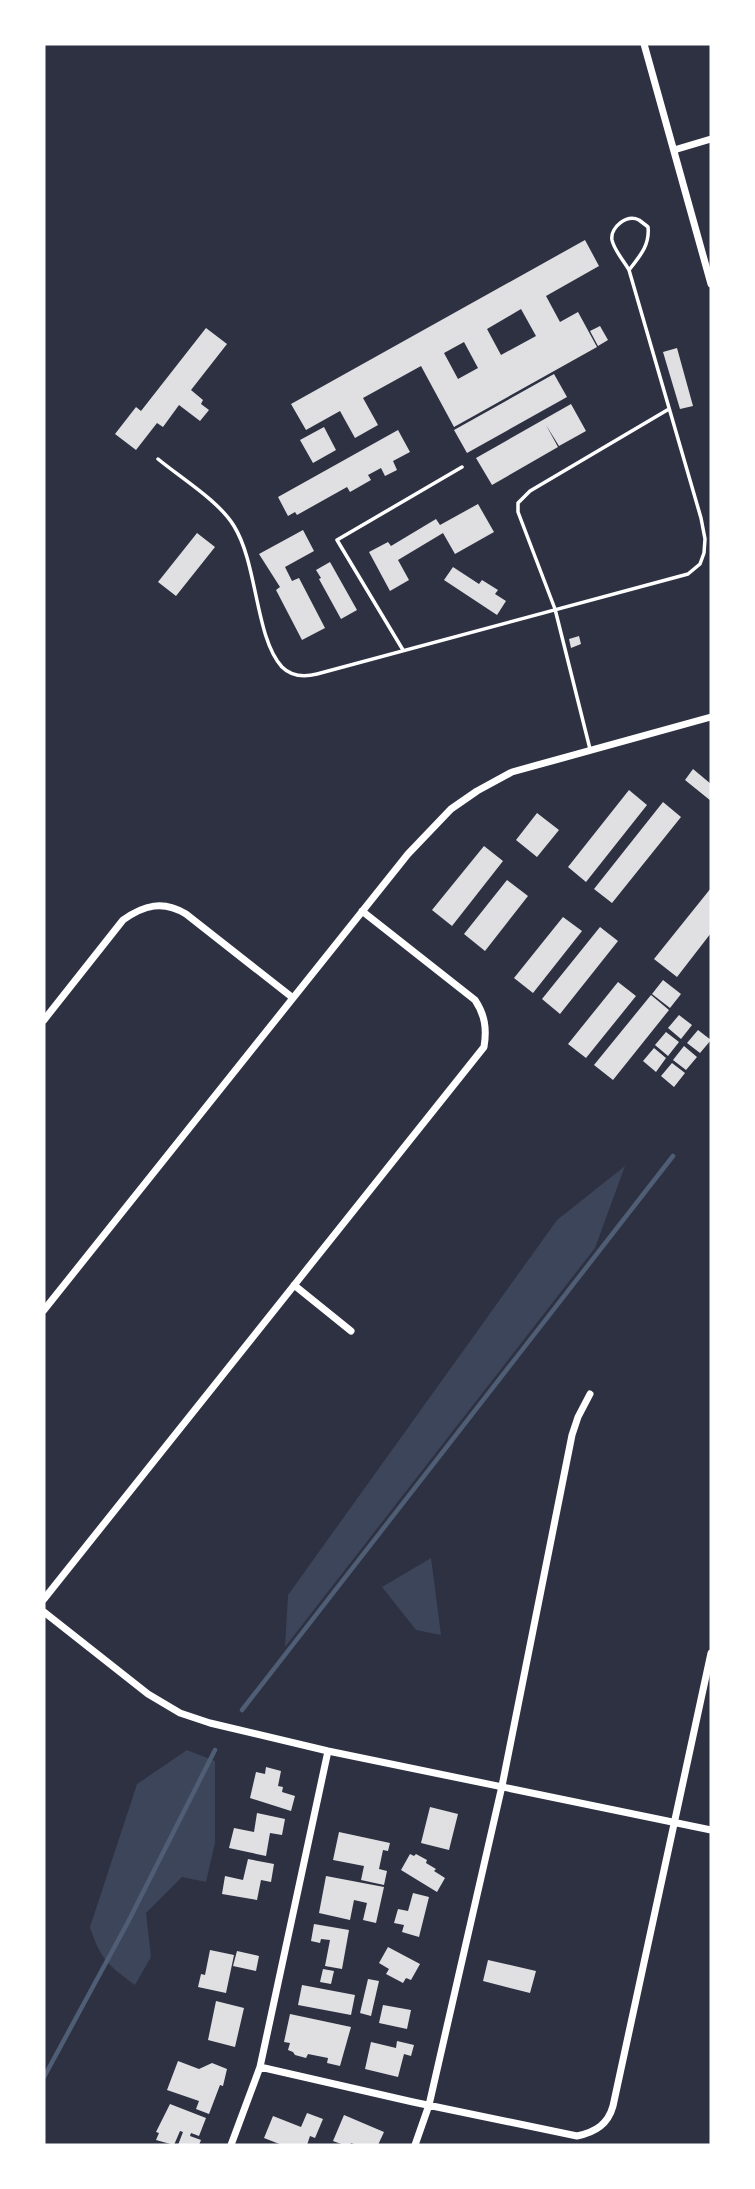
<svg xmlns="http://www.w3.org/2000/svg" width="755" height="2189" font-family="'Varela Round',sans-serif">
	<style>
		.green { fill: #3c4559 }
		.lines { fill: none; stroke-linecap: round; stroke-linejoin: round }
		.stream { stroke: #4f5d75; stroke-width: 4.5 }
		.building { fill: #e0e0e3; fill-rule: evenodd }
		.service { stroke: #fff; stroke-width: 3.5 }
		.minor { stroke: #fff; stroke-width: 7 }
	</style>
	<rect width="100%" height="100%" fill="#2d3142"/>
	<path class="green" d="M625,1166L595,1248L285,1647L288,1595L557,1220Z
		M431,1558L441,1635L416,1630L382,1587Z
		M187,1750L215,1761V1843L206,1882L182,1877L146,1913L151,1957L135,1985C108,1965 100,1959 90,1927L137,1784Z"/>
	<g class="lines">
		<path class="stream" d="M242,1710L673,1156
			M44,2077L128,1922L215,1750"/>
	</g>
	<path class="building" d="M585,240L599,266L546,296L560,322L578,312L597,347L454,427L421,366L363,398L378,425L355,438L340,411L306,430L291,404ZM521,309L536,336L501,355L487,329ZM464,342L478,368L458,379L444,353Z
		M600,326L608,340L598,346L590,331Z
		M206,328L227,344L191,390L203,400L201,404L209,410L200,421L179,405L163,427L157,423L136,450L115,434L136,407L141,411Z
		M677,348L693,406L680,409L663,352Z
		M554,374L567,397L467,453L454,430Z
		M571,404L586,431L559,446L546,425L558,447L492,485L476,458Z
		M324,427L336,450L313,463L300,440Z
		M398,430L410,452L393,461L397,470L385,476L381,468L368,475L371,480L350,492L347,487L297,515L295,512L288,516L278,497Z
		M478,504L494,532L455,554L443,533L398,560L409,580L390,591L369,552L388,542L391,546L436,519L440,525Z
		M303,530L314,551L285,567L292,581L299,578L325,628L302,640L276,590L280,587L259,554Z
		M197,533L215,547L176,596L158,582Z
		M330,562L357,610L341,619L319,579L321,578L316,570Z
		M453,567L479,584L482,580L498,590L495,594L506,601L497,615L444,580Z
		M579,636L581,644L571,648L569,639Z
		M693,769L711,784V801L685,780Z
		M629,790L647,805L586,882L568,867Z
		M663,802L681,817L612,903L594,889Z
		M537,813L559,830L537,857L516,840Z
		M484,846L503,861L452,926L432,910Z
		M507,880L528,896L485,951L464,934Z
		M711,888V933L677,977L654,959Z
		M563,917L582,931L533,993L514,978Z
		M600,927L618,941L560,1014L542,999Z
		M663,980L681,994L670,1008L652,994Z
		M618,982L636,996L586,1058L568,1044Z
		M651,995L669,1010L613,1080L594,1065Z
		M679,1015L692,1025L681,1039L668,1028Z
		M698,1030L711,1040L700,1053L687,1043Z
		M666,1032L679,1042L668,1056L655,1045Z
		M684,1046L697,1057L686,1070L673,1060Z
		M654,1048L666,1058L656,1072L643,1061Z
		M672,1063L685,1073L674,1087L661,1076Z
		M266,1767L281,1771L278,1786L283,1787L282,1792L295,1796L291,1811L250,1798L256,1772L265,1774Z
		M430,1807L458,1814L449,1850L421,1843Z
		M257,1813L285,1819L282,1835L270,1833L266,1856L229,1848L234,1828L254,1832Z
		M339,1832L390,1843L388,1851L383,1850L379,1869L387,1871L384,1885L361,1880L364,1866L333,1860Z
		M410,1854L414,1856L416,1854L427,1860L426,1863L436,1869L434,1871L445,1878L437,1892L401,1870Z
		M248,1859L274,1864L271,1882L261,1880L257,1900L222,1894L225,1876L243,1880Z
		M326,1876L384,1887L376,1923L363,1920L367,1903L354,1900L350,1920L319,1913Z
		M413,1893L429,1897L419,1937L402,1932L404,1925L394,1923L398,1909L408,1911Z
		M314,1924L349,1930L342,1969L325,1966L330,1940L321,1939L320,1943L311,1941Z
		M388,1947L420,1964L411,1980L406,1978L403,1983L386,1974L389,1969L379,1963Z
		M210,1950L234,1955L226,1993L198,1987L201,1974L205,1975Z
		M237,1951L259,1956L256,1971L233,1966Z
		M488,1960L536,1971L530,1993L483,1981Z
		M323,1969L334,1971L331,1984L320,1982Z
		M368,1979L379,1981L371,2016L360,2013Z
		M302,1985L355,1995L351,2015L298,2005Z
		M216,2001L244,2008L235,2047L208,2040Z
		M383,2005L411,2010L407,2029L379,2023Z
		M290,2014L351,2027L340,2066L327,2063L328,2058L308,2054L306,2058L295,2055L293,2052L288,2050L290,2043L284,2042Z
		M397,2041L414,2045L411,2056L404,2054L398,2077L365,2069L371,2042L396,2048Z
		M178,2061L199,2069L212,2063L227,2069L223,2086L220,2085L209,2114L196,2109L199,2101L167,2090Z
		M170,2104L206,2118L199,2136L191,2133L190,2136L201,2140L199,2145H178L183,2132L180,2131L174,2145L156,2140L159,2133L156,2132Z
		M307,2113L323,2119L315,2138L310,2136L307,2145H282L264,2138L273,2116L301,2127Z
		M344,2115L384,2132L378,2145H357L351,2143L350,2145H344L333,2141Z"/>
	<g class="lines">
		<path class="service" d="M158,459C181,478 219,501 234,526C258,565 255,637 282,667C292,677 305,677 317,674L688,574L700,564L704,553L705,539L701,518L629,270C624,261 614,250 612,240C610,227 627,214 639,220C639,220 647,226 648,227C650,245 640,256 629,270
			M403,650L337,540L462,467
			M590,749L555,609L518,512V503L530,491L669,409"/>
		<path class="minor" d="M644,44L711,284
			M674,150L711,139
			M44,1020L123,920C144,905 163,900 186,914L293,998
			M294,1285L351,1331
			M44,1310L408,854L451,809L477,791L512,772L711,717
			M44,1599L484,1047C487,1029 485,1015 475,1000L362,911
			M44,1612L148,1694L180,1713L210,1723L328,1751L711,1830
			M260,2067L413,2102L577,2136C596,2132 608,2124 613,2106L711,1653
			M231,2145L260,2067L328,1751
			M415,2145L429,2105L502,1786L572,1435L578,1417L590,1394"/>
	</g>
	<rect width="755" height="2189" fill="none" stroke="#ffffff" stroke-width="91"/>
</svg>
